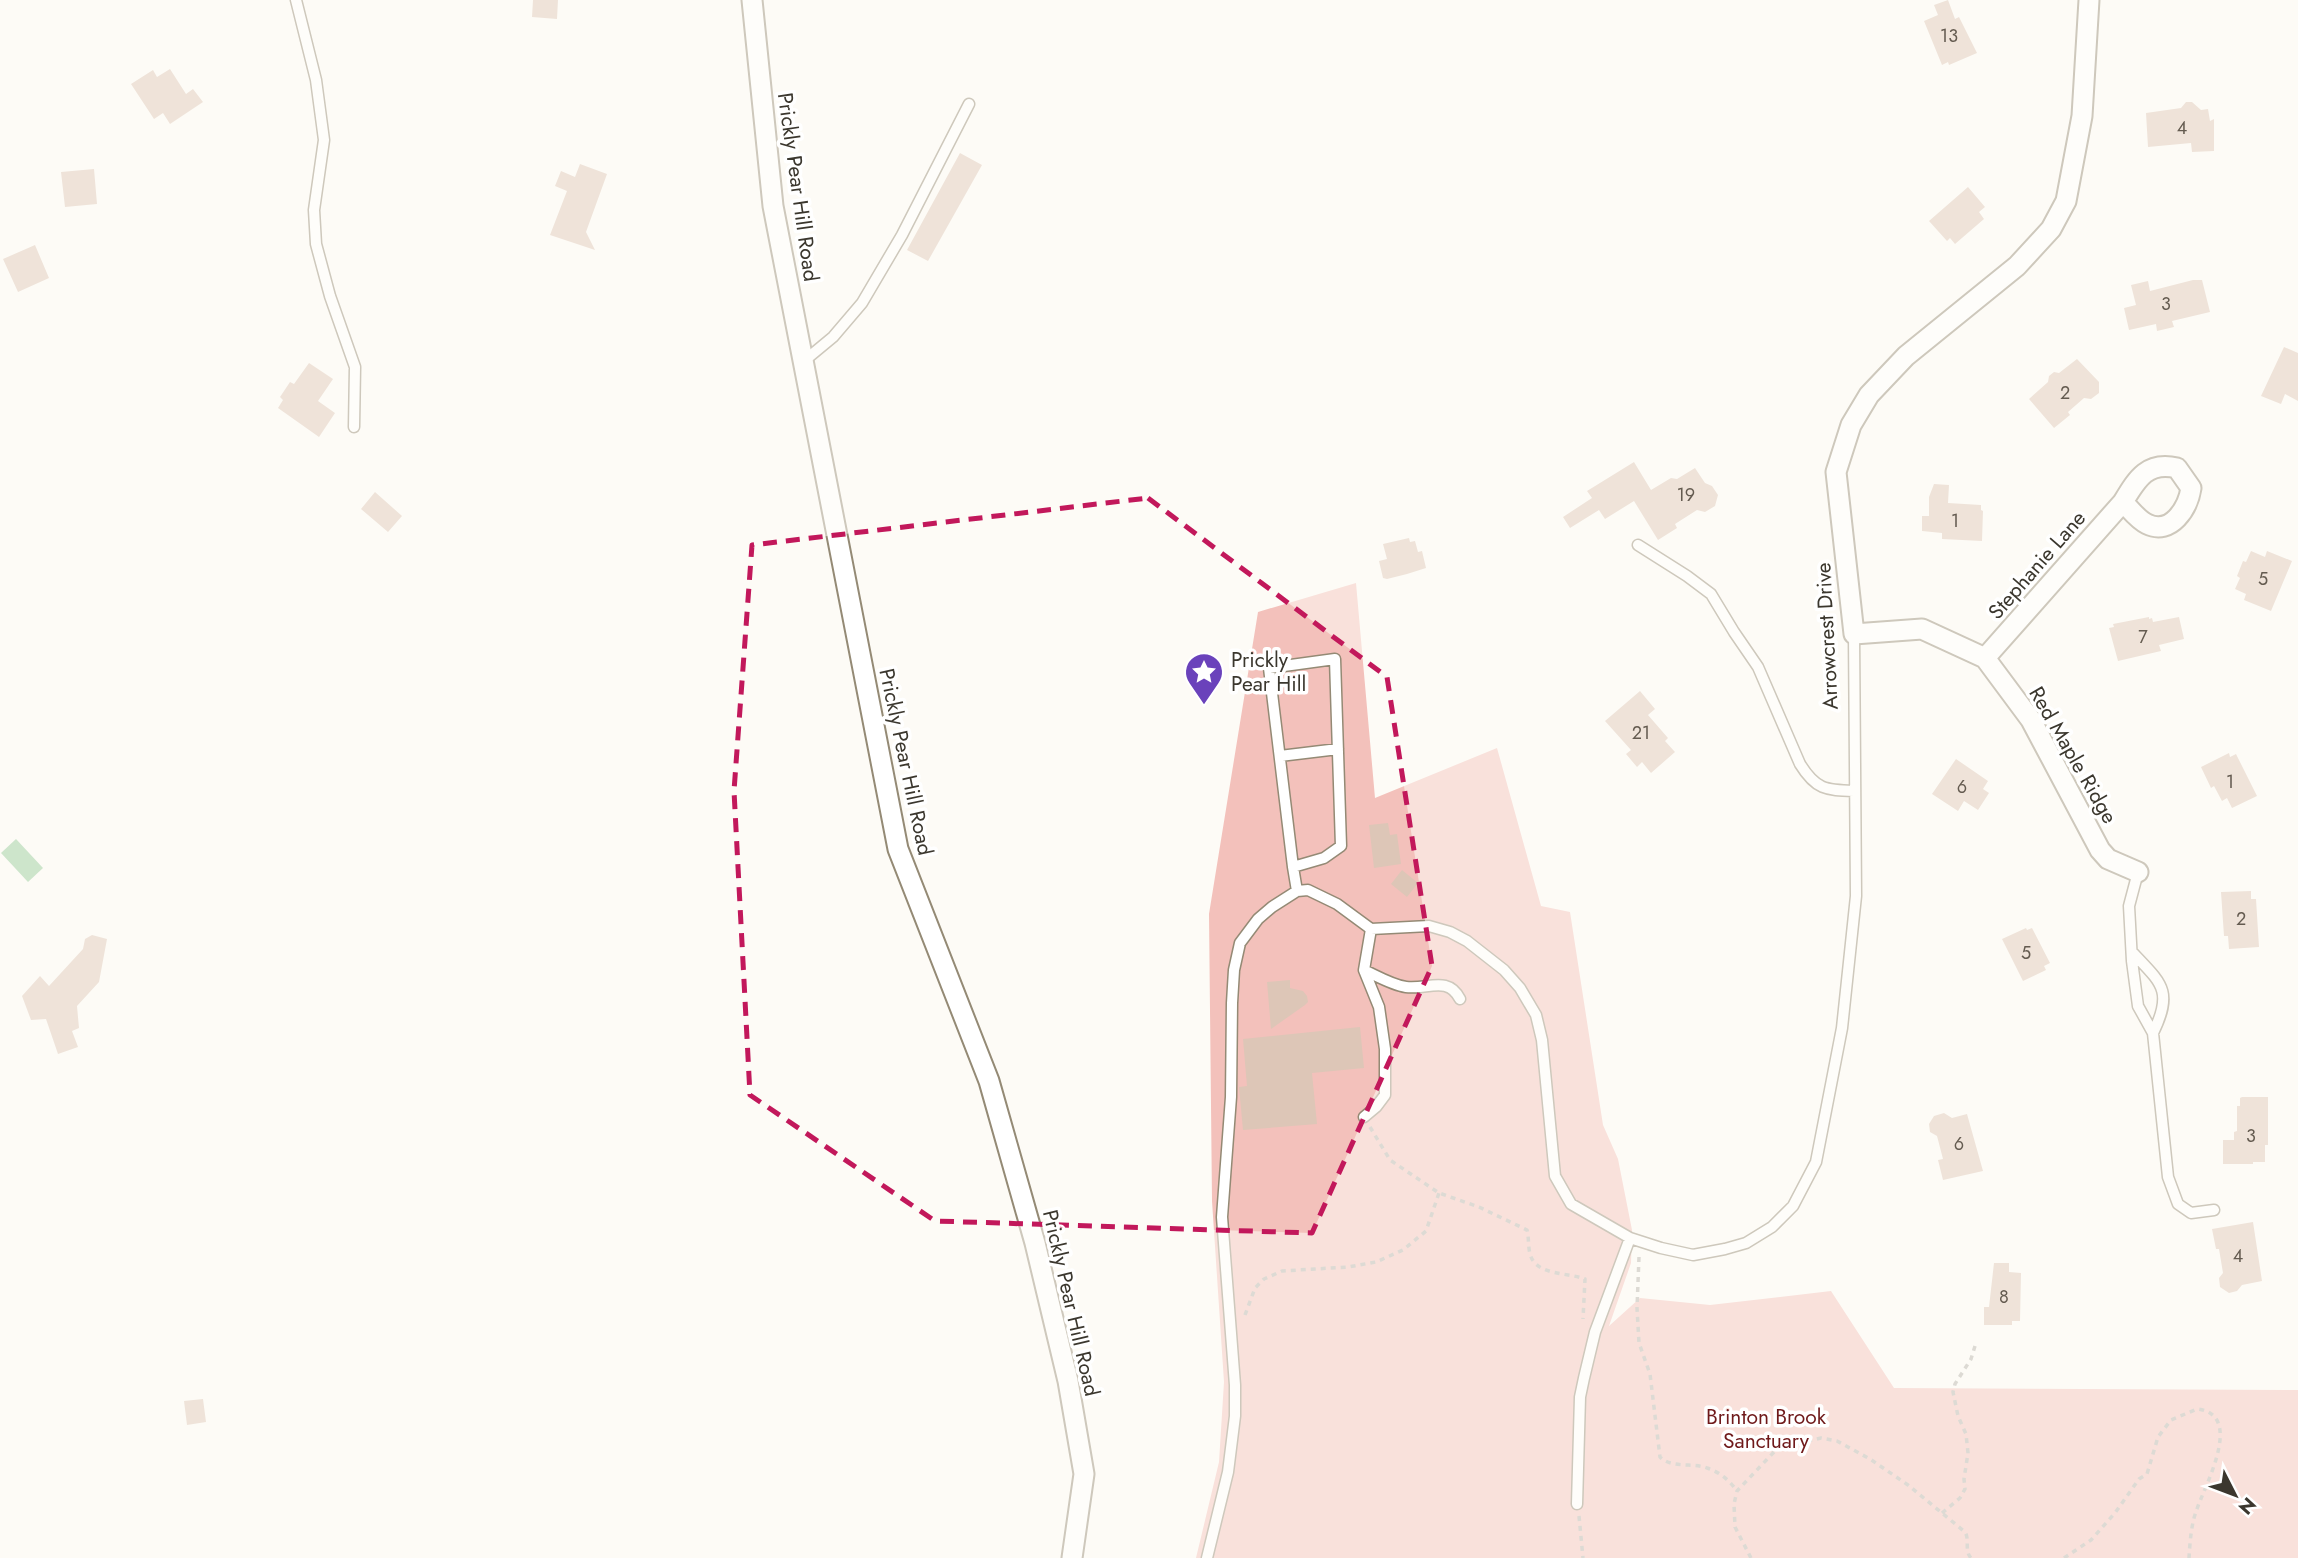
<svg xmlns="http://www.w3.org/2000/svg" width="2298" height="1558" font-family="Jost,sans-serif">
	<style>
		.green { fill: #f3c1bb }
		.water { fill: #93c998 }
		.building { fill: #ddc6b7 }
		.lines { fill: none; stroke-linecap: round; stroke-linejoin: round }
		.service-casing { stroke: #948a75; stroke-width: 13 }
		.minor-casing { stroke: #948a75; stroke-width: 23 }
		.path { stroke: #b5b2ab; stroke-width: 3.5; stroke-dasharray: 5 5; stroke-linecap: butt }
		.service { stroke: #fff; stroke-width: 10 }
		.minor { stroke: #fff; stroke-width: 19 }
		.marked { fill: none; stroke: #c2185b; stroke-width: 5; stroke-dasharray: 14 9; stroke-linejoin: round }
		.labels { text-anchor: middle; dominant-baseline: central; stroke-width: 7; stroke-linejoin: round; paint-order: stroke }
		.number-label { font-size: 18px; fill: #645b50 }
		.street-label { font-size: 21px; fill: #3b372e; stroke: #fff }
		.poi-label { font-size: 21px; fill: #3b372e; stroke: #fff; text-anchor: start }
		.park-label { font-size: 21px; fill: #6f191a; stroke: #fff }
	</style>
	<rect width="100%" height="100%" fill="#fdfbf6"/>
	<path class="green" d="M1356,583L1375,798L1497,748L1541,906L1570,912L1603,1125L1618,1159L1632,1230L1631,1263L1609,1326L1640,1298L1710,1305L1831,1291L1894,1388L2298,1390V1558H1196L1219,1462L1224,1382L1212,1201L1209,914L1258,612Z"/>
	<path class="water" d="M16,839L43,868L28,882L1,853Z"/>
	<path class="building" d="M533,0H558L557,19L532,17Z
		M1948,0L1955,19L1959,17L1977,53L1949,65L1948,62L1942,65L1924,21L1938,15L1934,5Z
		M170,69L186,94L193,89L203,102L170,124L163,113L154,119L131,84L153,70L157,77Z
		M2186,102H2192L2201,110L2208,109L2210,121L2214,119V151L2192,152L2191,143L2148,147L2146,113L2181,108Z
		M960,153L982,165L928,261L907,250Z
		M580,164L607,174L586,232L595,250L550,235L567,191L555,186L561,171L575,177Z
		M94,169L97,204L65,207L61,172Z
		M1968,187L1985,207L1979,212L1984,219L1955,244L1950,238L1947,241L1929,221Z
		M35,245L49,278L18,292L3,259Z
		M2193,280H2202L2210,312L2172,321L2174,327L2157,331L2156,324L2129,330L2124,308L2136,305L2131,285L2148,281L2150,291Z
		M2284,347L2298,353V401L2285,394L2281,404L2261,396Z
		M2077,359L2099,382V393L2091,399L2084,398L2068,412L2070,415L2054,428L2029,399L2048,382L2049,376L2054,372L2059,373Z
		M309,363L333,379L318,401L335,413L319,437L278,408L283,400L280,397L290,382L294,384Z
		M1634,462L1651,490L1671,478L1677,479L1695,468L1705,483L1712,486L1718,495L1715,506L1705,512L1697,510L1675,524L1677,528L1658,540L1634,501L1605,519L1599,510L1570,528L1563,517L1592,498L1587,491Z
		M1934,484L1949,485L1948,503L1981,505V510L1983,511L1982,541L1942,539V533L1922,531V516H1929V497Z
		M375,492L402,516L388,532L361,509Z
		M1409,538L1410,542L1415,541L1418,552L1422,551L1426,568L1407,574L1387,579L1383,578L1379,561L1387,559L1383,544Z
		M2251,551L2265,557L2267,551L2292,561L2271,611L2244,600L2246,594L2235,589L2240,578L2237,576L2243,561L2246,562Z
		M2149,617V619L2152,618L2153,622L2179,617L2184,639L2159,645L2161,651L2118,661L2109,628L2114,627L2113,624Z
		M1640,691L1655,709L1648,715L1668,738L1665,741L1675,752L1651,773L1642,762L1637,767L1626,754L1631,750L1605,721Z
		M2229,753L2230,757L2236,754L2257,796L2232,808L2227,798L2222,801L2214,786L2211,788L2201,767Z
		M1956,759L1988,781L1983,789L1989,793L1978,810L1964,801L1958,811L1932,794Z
		M1388,823L1390,835L1397,834L1401,864L1374,868L1369,825Z
		M1402,870L1418,883L1407,897L1391,884Z
		M2251,891V899H2256L2259,947L2229,949L2228,936H2224L2221,892Z
		M2026,928L2027,930L2032,928L2050,963L2044,966L2046,970L2023,981L2002,939Z
		M92,935L107,939L99,982L77,1006L79,1028L72,1031L78,1047L58,1054L46,1019L31,1020L22,996L40,976L49,986L83,949L85,939Z
		M1290,980V988L1303,991L1307,996L1308,1002L1305,1005L1271,1029L1267,982Z
		M1360,1027L1364,1068L1312,1073L1317,1124L1243,1130L1239,1087L1247,1086L1243,1039Z
		M2242,1097H2268V1145H2265V1162H2253V1164H2223V1140H2234V1132L2237,1131V1106H2240V1098Z
		M1944,1113L1952,1118L1967,1114L1983,1171L1943,1180L1938,1160L1943,1159L1937,1136L1930,1132L1929,1124L1934,1116Z
		M2253,1222L2262,1281L2242,1285L2237,1291L2229,1293L2220,1287L2219,1278L2223,1273L2219,1249H2216L2212,1229Z
		M1994,1263H2009V1272L2021,1273L2020,1321H2012V1325H1984V1307H1989Z
		M203,1399L206,1422L187,1425L184,1401Z"/>
	<g class="lines">
		<defs>
			<path id="service" d="M296,0L316,80L324,140L314,210L316,244L330,296L355,367L354,427
				M804,361L833,337L862,303L902,235L969,104
				M1638,545L1687,576L1711,594L1734,632L1758,667L1800,764C1816,790 1826,790 1855,791
				M1280,756L1338,749
				M1293,867L1324,858L1341,846L1335,659L1269,668L1293,867L1297,891
				M2138,872L2129,906L2132,961L2138,1006L2153,1033L2168,1177L2178,1204L2191,1213L2214,1210
				M2132,952C2161,983 2174,990 2153,1033
				M1364,970C1377,976 1392,985 1406,987C1427,990 1448,975 1460,999
				M1364,1117L1376,1107L1385,1095V1049L1379,1007L1364,970L1371,929
				M1577,1504L1580,1397L1584,1378L1595,1332L1630,1238
				M1207,1558L1228,1472L1235,1416V1385L1222,1217L1231,1097L1232,1003L1234,970L1240,943L1258,919L1272,907L1297,891L1308,890L1337,904L1371,929L1429,926L1450,932L1467,941L1504,970L1520,988L1536,1015L1542,1040L1555,1176L1571,1204L1630,1238L1661,1248L1693,1255L1725,1249L1746,1243L1772,1227L1793,1206L1816,1162L1842,1028L1856,896L1854,634"/>
			<path id="minor" d="M752,0L773,206L898,849L989,1081L1035,1243L1068,1381L1084,1474L1072,1558
				M2089,0L2082,116L2066,201L2051,229L2017,266L1906,356L1869,395L1851,425L1836,472L1854,634L1922,629L1985,658L2031,720L2100,850L2108,859L2138,872
				M1985,658L2123,502C2137,479 2147,461 2177,468L2191,488C2188,508 2171,536 2147,524C2138,520 2130,509 2123,502"/>
		</defs>
		<use href="#service" class="service-casing"/>
		<use href="#minor" class="minor-casing"/>
		<path class="path" d="M1370,1127L1390,1160L1439,1193L1479,1207L1527,1230C1529,1238 1528,1246 1530,1254C1536,1276 1567,1272 1585,1279L1583,1319
			M1639,1257L1637,1308L1639,1343L1650,1374L1660,1457C1672,1469 1692,1462 1707,1468C1720,1472 1730,1481 1737,1491
			M1245,1315L1255,1288L1264,1279L1282,1271L1348,1267L1376,1262L1403,1250L1426,1231L1439,1193
			M1942,1513L1960,1498L1965,1489L1964,1479L1968,1453L1966,1434L1958,1416L1953,1392L1955,1384L1971,1359L1975,1346
			M1579,1516L1583,1558
			M1751,1558L1735,1527L1734,1504L1737,1491L1774,1452L1790,1445L1821,1438L1837,1441L1870,1459L1908,1485L1965,1532C1970,1540 1964,1550 1971,1558
			M2064,1558L2091,1540L2115,1513L2139,1479L2147,1474L2158,1437L2171,1420L2197,1409C2245,1414 2205,1485 2197,1509C2191,1524 2190,1542 2189,1558"/>
		<use href="#service" class="service"/>
		<use href="#minor" class="minor"/>
	</g>
	<path d="M0 0H2298V1558H0ZM1148,498L1387,677L1432,966L1312,1233L935,1221L750,1095L734,791L752,545Z" fill="#fdfbf6" fill-opacity=".55" fill-rule="evenodd"/>
	<path class="marked" d="M1148,498L1387,677L1432,966L1312,1233L935,1221L750,1095L734,791L752,545Z"/>
	<defs>
		<symbol id="sight-pin" viewBox="-11 -11 22 30"><path d="M0 17L-7.5 6A9.5 9.5 0 1 1 7.5 6Z" fill="#6a42bb" stroke="#fff"/><path d="M0-6L1.8-2.2L6-1.7L2.9 1.2L3.7 5.4L0 3.3L-3.7 5.4L-2.9 1.2L-6-1.7L-1.8-2.2Z" fill="#fff"/></symbol>
	</defs>
	<g fill-rule="evenodd">
		<use href="#sight-pin" x="1182" y="650" width="44" height="60"/>
	</g>
	<g class="labels">
		<g class="number-label">
			<text x="1949" y="36">13</text>
			<text x="2182" y="128">4</text>
			<text x="2166" y="304">3</text>
			<text x="2065" y="393">2</text>
			<text x="1686" y="495">19</text>
			<text x="1955" y="521">1</text>
			<text x="2263" y="579">5</text>
			<text x="2143" y="637">7</text>
			<text x="1641" y="733">21</text>
			<text x="2230" y="782">1</text>
			<text x="1962" y="787">6</text>
			<text x="2241" y="919">2</text>
			<text x="2026" y="953">5</text>
			<text x="2251" y="1136">3</text>
			<text x="1959" y="1144">6</text>
			<text x="2238" y="1256">4</text>
			<text x="2004" y="1297">8</text>
		</g>
		<g class="street-label">
			<text transform="translate(798 187) rotate(82)">Prickly Pear Hill Road</text>
			<text transform="translate(2037 565) rotate(-49)">Stephanie Lane</text>
			<text transform="translate(1827 636) rotate(-93)">Arrowcrest Drive</text>
			<text transform="translate(2073 755) rotate(60)">Red Maple Ridge</text>
			<text transform="translate(906 762) rotate(78)">Prickly Pear Hill Road</text>
			<text transform="translate(1071 1303) rotate(77)">Prickly Pear Hill Road</text>
		</g>
		<g class="poi-label">
			<text x="1231" y="660">Prickly<tspan x="1231" dy="24">Pear Hill</tspan></text>
		</g>
		<g class="park-label">
			<text x="1766" y="1417">Brinton Brook<tspan x="1766" dy="24">Sanctuary</tspan></text>
		</g>
	</g>
	<g transform="translate(2235 1495) rotate(132)" stroke="#ffffff" stroke-width="5" paint-order="stroke">
	<path d="M0-5L12 26L0 18L-12 26Z" fill="#3b372e"/>
	<text y="-10" font-size="19" font-weight="bold" text-anchor="middle" fill="#3b372e">N</text>
	</g>
</svg>
